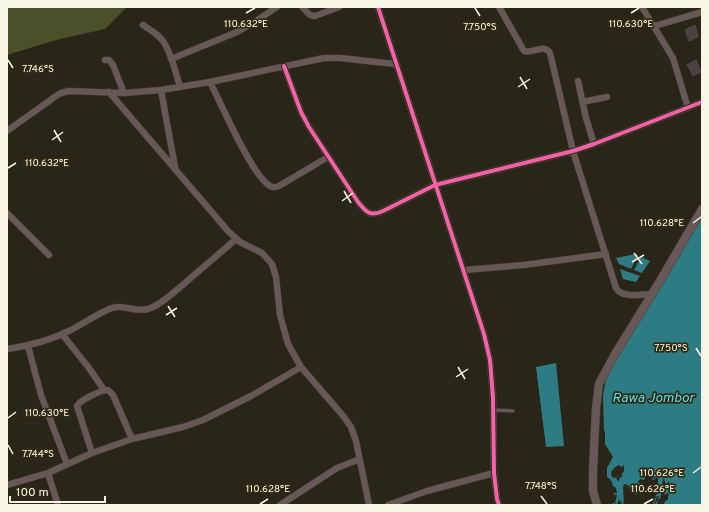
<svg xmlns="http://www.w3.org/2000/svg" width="709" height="512" font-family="Overpass,sans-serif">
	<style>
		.green { fill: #4b5029 }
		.water { fill: #2d7c83; fill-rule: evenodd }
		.building { fill: #4a4142; stroke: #4e4947 }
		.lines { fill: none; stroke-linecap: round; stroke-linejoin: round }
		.service-casing { stroke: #444237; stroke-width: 4 }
		.minor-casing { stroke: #444237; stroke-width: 7 }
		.tertiary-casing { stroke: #444237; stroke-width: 9 }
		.service { stroke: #675857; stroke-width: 3 }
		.minor { stroke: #675857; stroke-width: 6 }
		.tertiary { stroke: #675857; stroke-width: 8 }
		.cycleway-casing { stroke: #302b12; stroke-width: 6 }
		.cycleway { stroke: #f560ab; stroke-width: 4 }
		.ticks { fill: none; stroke: #f8f5e6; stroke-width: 1.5 }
		.labels { text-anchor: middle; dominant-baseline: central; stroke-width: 3.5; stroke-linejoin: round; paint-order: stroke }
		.water-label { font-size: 14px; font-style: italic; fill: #5cdae8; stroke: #302b12 }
		.ticks-label { font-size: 10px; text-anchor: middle; fill: #f8f5e6; stroke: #302b12; stroke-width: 3.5; stroke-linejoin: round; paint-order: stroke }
	</style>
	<rect width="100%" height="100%" fill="#292619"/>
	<path class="green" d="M7,7H127L105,29L56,40L7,55Z"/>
	<path class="water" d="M702,218V505H663L666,500H668V496L669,495L668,493L664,495L665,494L663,493L666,492L664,489L666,488L664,486L668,487L670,486L669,485V481L667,484L665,483L664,478L662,483L664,485L662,486L663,487L661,492H663H662L660,498H662L658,499L657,505H655L656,502L658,501H657L659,496H657L654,505H653L654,501H655L654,497L655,499L656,496H655L658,493L657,491L658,489V492L659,488H658V477L652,481L653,480L651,478L654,479L655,478H653L652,476L650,478V474L646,476L644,480L640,479L638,482V483H641L638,485L642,489L641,491L643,496L641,491H639L643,499L638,490L636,491L637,490L634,487L632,489L637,494L636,495L631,489H630L628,485L625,484L623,486L624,505L623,501V505H620L622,504L620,503H622V501L620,502L619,499L617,505L616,503L613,505V504L612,503H615L617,495H614V493L615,492V494L617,493L616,488L613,486L611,480L610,481V479L607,477V468L613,457L605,444V432L604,430L603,395L606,379L621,352ZM618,465L622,467L624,465V471L621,475L623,476L619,478L620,480L618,481L616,478L620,474L615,478L612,477L611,473L612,470H614L613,469Z
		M636,254L638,255L631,269L619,264L616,258Z
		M641,257L650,261L642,273L634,270Z
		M620,269L640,276L636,282L623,279Z
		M556,363L564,446L546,447L536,367Z"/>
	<path class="building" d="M695,25L698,37L689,41L685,30Z
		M696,60L701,72L693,76L687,65Z"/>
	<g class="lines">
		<defs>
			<path id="service" d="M493,410L513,411"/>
			<path id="minor" d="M302,7L310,15L315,16L339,7
				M378,7L484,334L490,360L493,398L494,473L497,499L499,505
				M499,7L524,51C533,54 544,43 550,53L573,151L616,288C623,299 641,294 652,294
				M642,7L673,58L688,108
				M143,25C150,30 158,34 163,41C172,54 175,72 180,86
				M655,26L702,12
				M171,59L237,32L253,23L277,7
				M105,60H109L113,65L124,93
				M284,66L301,112L309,127L358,202C366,212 370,217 383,211L435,185L573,151L594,144L702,102
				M578,81L586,118L594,144
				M210,82C221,103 252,176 270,186C273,188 276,187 279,186L328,157
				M161,90L175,167
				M109,92L228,231L240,242L262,253L272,264L276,277L280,315L288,344L301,367L344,417L351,427L356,441L369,505
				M582,102L607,97
				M7,131L56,96L61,93L69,91L124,93L161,90L210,82L324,58H340L395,64
				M7,213L49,255
				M464,270L524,265L606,254
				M62,334L89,368L104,390
				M28,346L41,395L67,464
				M7,349C29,346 51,340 71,330C84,323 96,315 109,309C124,303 134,313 148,309C161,305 174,292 185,283C202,268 219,254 236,239
				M92,453L77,406C80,400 101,390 108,390L113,395L132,439
				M48,473L58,505
				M7,485L48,473L92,453L132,439L183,427L203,420L251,396L301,367
				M280,505L337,468L360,459
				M388,505L427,491L494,473"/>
			<path id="tertiary" d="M597,505L593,491V470L596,408L599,384L615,354L660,281L702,209"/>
		</defs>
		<use href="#service" class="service-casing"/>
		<use href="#minor" class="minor-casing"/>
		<use href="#tertiary" class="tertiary-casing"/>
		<use href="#service" class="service"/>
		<use href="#minor" class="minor"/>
		<use href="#tertiary" class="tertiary"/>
		<defs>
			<path id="cycleway" d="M378,7L484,334L490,360L493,398L494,473L497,499L499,505
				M284,66L301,112L309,127L358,202C366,212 370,217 383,211L435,185L573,151L594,144L702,102"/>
		</defs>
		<use href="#cycleway" class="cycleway-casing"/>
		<use href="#cycleway" class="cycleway"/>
	</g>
	<path class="ticks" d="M475,8L480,16M246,13L255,8M631,13L639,8M8,60L13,68M520,77L527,89M518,87L530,79M54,130L61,142M52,140L63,132M8,168L16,163M344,191L351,203M342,201L353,193M693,223L701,217M634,253L642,264M632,262L644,255M168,306L175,317M166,315L177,308M696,348L701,356M458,367L465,379M456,377L468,369M8,418L16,412M8,445L13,454M693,473L701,467M541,496L547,504M260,504L268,499M644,504L653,499"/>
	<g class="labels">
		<g class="water-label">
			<text x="653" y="398">Rawa Jombor</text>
		</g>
	</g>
	<g class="ticks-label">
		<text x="246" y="27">110.632°E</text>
		<text x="631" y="27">110.630°E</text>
		<text x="480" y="30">7.750°S</text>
		<text x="38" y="72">7.746°S</text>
		<text x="47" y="166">110.632°E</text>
		<text x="662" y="226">110.628°E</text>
		<text x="671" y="351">7.750°S</text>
		<text x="47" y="416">110.630°E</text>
		<text x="38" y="457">7.744°S</text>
		<text x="662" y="476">110.626°E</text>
		<text x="541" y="489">7.748°S</text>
		<text x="268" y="492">110.628°E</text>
		<text x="653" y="492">110.626°E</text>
	</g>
	<rect width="709" height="512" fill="none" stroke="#f8f5e6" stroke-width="16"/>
	<path d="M10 496v6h95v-6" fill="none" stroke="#f8f5e6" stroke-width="2"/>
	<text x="16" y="496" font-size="12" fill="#f8f5e6" stroke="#302b12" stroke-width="3" paint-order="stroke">100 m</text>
</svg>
